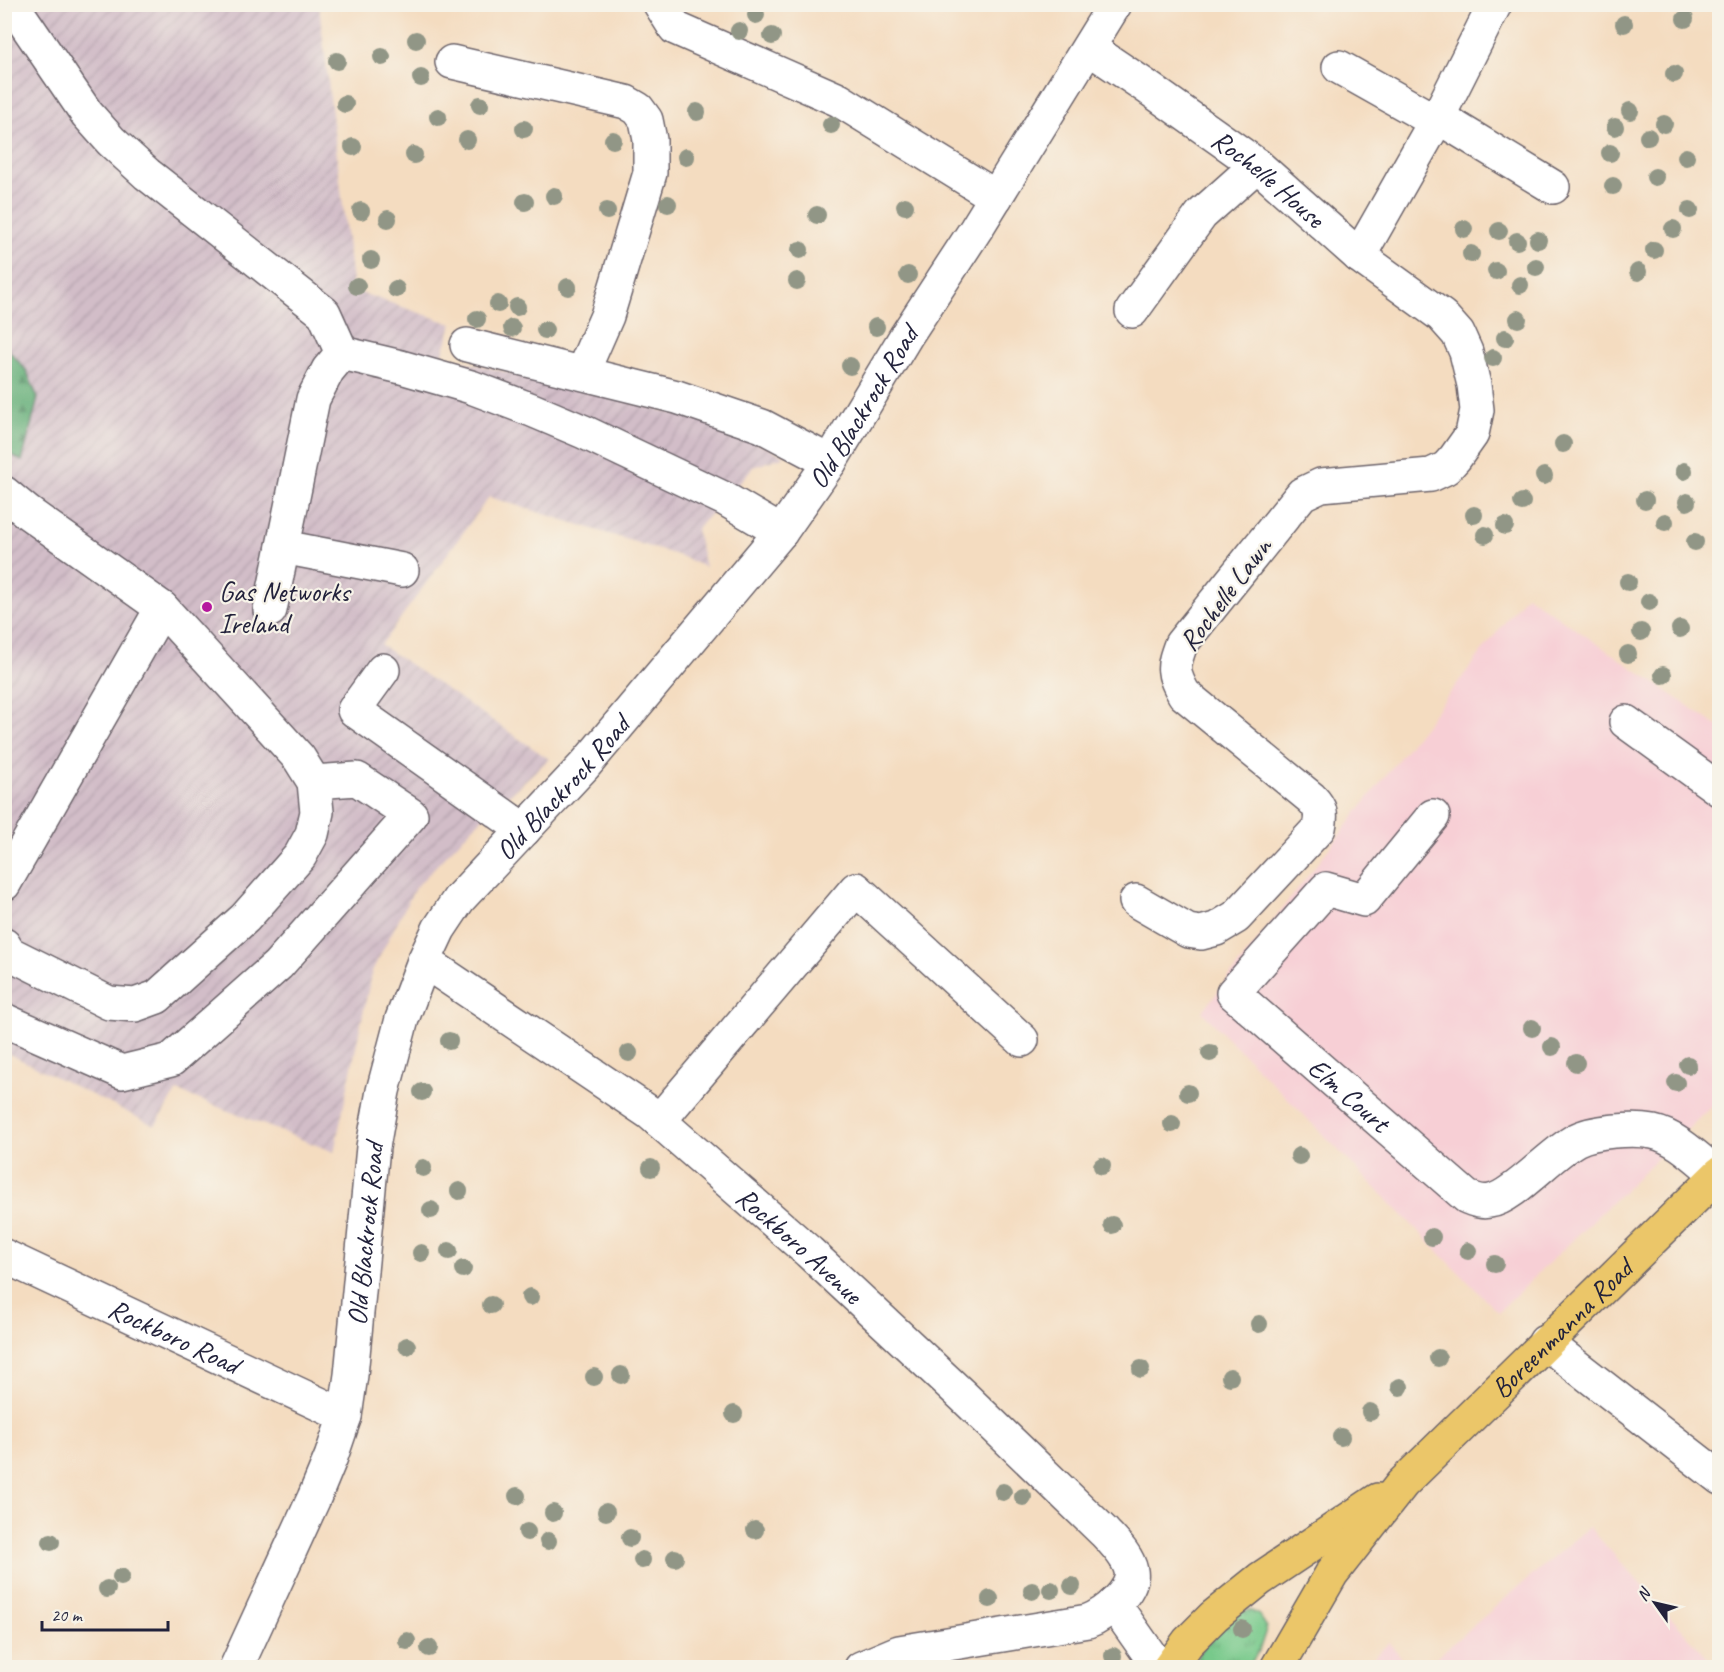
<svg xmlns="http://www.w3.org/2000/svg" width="1724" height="1672" font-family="Caveat,sans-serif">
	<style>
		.built { fill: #f7cfd5 }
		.industrial { fill: url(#industrial-furrows) }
		.grass { fill: url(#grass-tufts); stroke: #4d7663; stroke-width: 1.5 }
		.forest { fill: url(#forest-firs); stroke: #426859; stroke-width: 1.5 }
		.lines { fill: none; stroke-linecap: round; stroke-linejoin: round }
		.minor-casing { stroke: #6c636a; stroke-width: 36 }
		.major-casing { stroke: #6c636a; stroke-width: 36 }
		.minor { stroke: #fff; stroke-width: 33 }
		.major { stroke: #ebc669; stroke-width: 33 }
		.tree { fill: #919686 }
		.poi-dot { fill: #b5179e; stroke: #f7f3e8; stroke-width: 2 }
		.labels { text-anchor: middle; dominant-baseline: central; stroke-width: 4.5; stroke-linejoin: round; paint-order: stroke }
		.street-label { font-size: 28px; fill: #22223b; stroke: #f7f3e8 }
		.poi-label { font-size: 28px; fill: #22223b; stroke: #f7f3e8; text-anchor: start }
	</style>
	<defs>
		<pattern id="industrial-furrows" width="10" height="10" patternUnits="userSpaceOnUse" patternTransform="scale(1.5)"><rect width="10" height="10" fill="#d2bdc8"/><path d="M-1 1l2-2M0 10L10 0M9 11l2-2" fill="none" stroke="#b4a2ad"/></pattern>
		<pattern id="grass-tufts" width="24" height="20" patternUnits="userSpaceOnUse" patternTransform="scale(1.5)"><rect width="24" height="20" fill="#78c98b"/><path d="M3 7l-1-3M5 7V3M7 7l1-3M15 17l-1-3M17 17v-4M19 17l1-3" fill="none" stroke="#68ac79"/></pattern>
		<pattern id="forest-firs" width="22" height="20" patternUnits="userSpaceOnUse" patternTransform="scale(1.5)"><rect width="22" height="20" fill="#62ad77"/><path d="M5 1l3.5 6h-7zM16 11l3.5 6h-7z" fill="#508c63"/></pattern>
	</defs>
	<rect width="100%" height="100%" fill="#f7f3e8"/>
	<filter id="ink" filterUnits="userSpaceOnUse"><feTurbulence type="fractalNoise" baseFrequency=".0167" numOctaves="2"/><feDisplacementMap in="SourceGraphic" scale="12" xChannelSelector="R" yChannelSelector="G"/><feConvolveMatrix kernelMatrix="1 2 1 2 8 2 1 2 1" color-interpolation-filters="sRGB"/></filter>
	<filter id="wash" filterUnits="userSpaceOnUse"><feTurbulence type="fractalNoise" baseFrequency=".008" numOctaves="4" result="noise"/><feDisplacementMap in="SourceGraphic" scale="24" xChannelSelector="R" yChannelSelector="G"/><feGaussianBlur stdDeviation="1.35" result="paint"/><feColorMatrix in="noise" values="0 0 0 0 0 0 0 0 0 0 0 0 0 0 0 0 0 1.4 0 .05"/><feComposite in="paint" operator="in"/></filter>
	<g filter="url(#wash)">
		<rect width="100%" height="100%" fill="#f4dcc0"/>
		<path class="built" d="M1526,595L1719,727V1099L1498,1312L1202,1012Z
			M1589,1527L1716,1667H1425Z
			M1389,1642L1409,1667H1366Z"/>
		<path class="industrial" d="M4,5H319L353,290L452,324L442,356L710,422L785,456L753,467L725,499L696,529L705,567L680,556L489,497L381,645L549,759L473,827L415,888L372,971L334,1152L177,1091L155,1126L5,1052Z"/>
		<path class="grass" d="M1250,1610L1259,1615L1267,1627L1259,1651L1248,1667L1189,1668L1203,1647L1239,1612Z"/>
		<path class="forest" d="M4,345L26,370L38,398L22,461L5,451Z"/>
	</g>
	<g filter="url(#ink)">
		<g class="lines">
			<defs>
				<g id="minor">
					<path d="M12,4L87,114L111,141L147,174L324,313L342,353L401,367L471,387L532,410L584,432L725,499L781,532"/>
					<path d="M660,4L675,28L839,100L996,197"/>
					<path id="s1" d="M1089,48L1144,85L1257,165L1359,256L1442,316L1458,334L1466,352L1474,385L1477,410L1472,434L1455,458L1446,468L1431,475L1321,485L1302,494L1181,644C1172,668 1172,672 1184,694L1311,798C1321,808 1322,814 1319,828L1236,917L1216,929L1201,933L1188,931L1136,901"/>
					<path d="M452,62L626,102L638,109L646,120L650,140V173L607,316L582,373"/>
					<path d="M1339,67L1435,121"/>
					<path d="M1438,117L1553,187"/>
					<path d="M1359,256L1438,117L1495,4"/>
					<path d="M1132,311L1201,215L1257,165"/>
					<path d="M467,345L677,397L762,426L830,462"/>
					<path d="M4,493L27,512L162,608L299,758L314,782L317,812L312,834L300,856L245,918L157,997L135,1005L109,1003L9,953L4,945"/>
					<path d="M283,547L402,570"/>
					<path d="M270,610L313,399L328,370L342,353"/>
					<path d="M383,670L354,710L524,830"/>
					<path d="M1626,722L1720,790"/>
					<path id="s2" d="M1433,816L1364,900L1326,889L1233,993L1467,1197C1475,1200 1481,1203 1490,1201C1513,1198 1550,1154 1576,1140C1593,1131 1633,1128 1653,1132C1677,1137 1699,1160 1718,1175"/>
					<path d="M4,884L162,608"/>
					<path id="s3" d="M424,961L650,1113L809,1252L963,1396L1104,1532C1114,1543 1128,1556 1131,1571C1135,1591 1104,1615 1088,1621L899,1652L861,1668"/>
					<path d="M4,1020L122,1072L171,1060L278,965L411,815L357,779L314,782"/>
					<path d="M659,1121L856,889L1022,1040"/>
					<path id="s4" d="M4,1256L345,1416"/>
					<path d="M1545,1342L1720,1478"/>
					<path d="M1114,1604L1159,1668"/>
					<path id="s5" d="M236,1668L314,1498L331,1457L345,1416L351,1375L373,1147L383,1091L402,1019L424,961L439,929L459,899L585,765L781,532L830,462L906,336L976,229L1115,4"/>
				</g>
				<g id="major">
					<path d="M1169,1668L1188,1642L1214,1616L1260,1579L1378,1500"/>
					<path id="s6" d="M1277,1668L1332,1573L1402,1484L1720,1173"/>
				</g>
			</defs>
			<use href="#minor" class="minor-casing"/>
			<use href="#major" class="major-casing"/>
			<use href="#minor" class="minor"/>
			<use href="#major" class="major"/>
		</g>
		<g class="tree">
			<circle cx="756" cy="15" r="9"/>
			<circle cx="1685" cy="19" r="9"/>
			<circle cx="1624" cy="24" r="9"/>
			<circle cx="739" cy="31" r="9"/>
			<circle cx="772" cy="36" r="9"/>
			<circle cx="416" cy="40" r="9"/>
			<circle cx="382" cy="57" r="9"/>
			<circle cx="337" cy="61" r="9"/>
			<circle cx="1674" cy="74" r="9"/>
			<circle cx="421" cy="78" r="9"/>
			<circle cx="345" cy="104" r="9"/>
			<circle cx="480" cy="105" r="9"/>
			<circle cx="1630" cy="111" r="9"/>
			<circle cx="697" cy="112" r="9"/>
			<circle cx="438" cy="117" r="9"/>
			<circle cx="1664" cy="124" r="9"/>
			<circle cx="831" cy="125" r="9"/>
			<circle cx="1615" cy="127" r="9"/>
			<circle cx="524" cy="129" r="9"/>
			<circle cx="1648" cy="137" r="9"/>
			<circle cx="467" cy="140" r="9"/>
			<circle cx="613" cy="140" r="9"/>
			<circle cx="353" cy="147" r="9"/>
			<circle cx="1610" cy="153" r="9"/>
			<circle cx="414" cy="155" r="9"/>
			<circle cx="686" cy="157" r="9"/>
			<circle cx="1686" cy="157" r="9"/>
			<circle cx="1655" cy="177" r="9"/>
			<circle cx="1613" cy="186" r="9"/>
			<circle cx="554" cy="196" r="9"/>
			<circle cx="525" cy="202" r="9"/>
			<circle cx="668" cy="204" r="9"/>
			<circle cx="905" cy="206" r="9"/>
			<circle cx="1690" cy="210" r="9"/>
			<circle cx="361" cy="211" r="9"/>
			<circle cx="607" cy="211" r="9"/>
			<circle cx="817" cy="215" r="9"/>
			<circle cx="388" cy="219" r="9"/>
			<circle cx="1464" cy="229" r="9"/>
			<circle cx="1673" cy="229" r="9"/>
			<circle cx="1499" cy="231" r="9"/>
			<circle cx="1538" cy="240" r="9"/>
			<circle cx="1517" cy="241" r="9"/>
			<circle cx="800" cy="250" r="9"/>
			<circle cx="1654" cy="250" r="9"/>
			<circle cx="1471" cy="254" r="9"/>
			<circle cx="371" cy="260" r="9"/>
			<circle cx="1536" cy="267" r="9"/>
			<circle cx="1496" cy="271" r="9"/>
			<circle cx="1638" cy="272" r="9"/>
			<circle cx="908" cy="275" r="9"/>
			<circle cx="797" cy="281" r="9"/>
			<circle cx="1520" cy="285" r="9"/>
			<circle cx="357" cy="286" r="9"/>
			<circle cx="568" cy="287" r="9"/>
			<circle cx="396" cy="289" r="9"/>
			<circle cx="498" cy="304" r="9"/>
			<circle cx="517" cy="307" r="9"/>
			<circle cx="477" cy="319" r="9"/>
			<circle cx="1518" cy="319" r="9"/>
			<circle cx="876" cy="327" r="9"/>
			<circle cx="512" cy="328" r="9"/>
			<circle cx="545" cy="330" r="9"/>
			<circle cx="1505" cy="338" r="9"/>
			<circle cx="1493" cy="358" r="9"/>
			<circle cx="850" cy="366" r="9"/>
			<circle cx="1563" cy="444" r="9"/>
			<circle cx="1684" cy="471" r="9"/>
			<circle cx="1544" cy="476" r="9"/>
			<circle cx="1645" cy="500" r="9"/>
			<circle cx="1522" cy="502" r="9"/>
			<circle cx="1687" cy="502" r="9"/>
			<circle cx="1474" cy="515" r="9"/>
			<circle cx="1665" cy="522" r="9"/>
			<circle cx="1505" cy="526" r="9"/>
			<circle cx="1485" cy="535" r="9"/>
			<circle cx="1695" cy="542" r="9"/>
			<circle cx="1628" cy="582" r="9"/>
			<circle cx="1649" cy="602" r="9"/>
			<circle cx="1680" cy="629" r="9"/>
			<circle cx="1641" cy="632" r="9"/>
			<circle cx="1628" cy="654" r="9"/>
			<circle cx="1663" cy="675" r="9"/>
			<circle cx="1532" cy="1028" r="9"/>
			<circle cx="449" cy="1041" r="9"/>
			<circle cx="1552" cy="1047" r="9"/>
			<circle cx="629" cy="1053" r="9"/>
			<circle cx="1210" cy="1053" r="9"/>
			<circle cx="1576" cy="1063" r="9"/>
			<circle cx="1688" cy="1065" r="9"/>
			<circle cx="1676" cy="1083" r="9"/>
			<circle cx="422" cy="1092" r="9"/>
			<circle cx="1188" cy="1093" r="9"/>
			<circle cx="1172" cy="1124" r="9"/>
			<circle cx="1299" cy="1156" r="9"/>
			<circle cx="1102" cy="1166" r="9"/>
			<circle cx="423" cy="1168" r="9"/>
			<circle cx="651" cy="1168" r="9"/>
			<circle cx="459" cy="1191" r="9"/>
			<circle cx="431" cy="1210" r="9"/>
			<circle cx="1112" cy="1225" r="9"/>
			<circle cx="1432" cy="1237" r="9"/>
			<circle cx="449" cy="1251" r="9"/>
			<circle cx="1468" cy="1251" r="9"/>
			<circle cx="421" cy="1253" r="9"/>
			<circle cx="1495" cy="1264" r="9"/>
			<circle cx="463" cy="1269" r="9"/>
			<circle cx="530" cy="1297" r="9"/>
			<circle cx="491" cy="1305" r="9"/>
			<circle cx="1259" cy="1324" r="9"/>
			<circle cx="407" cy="1346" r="9"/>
			<circle cx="1438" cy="1358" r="9"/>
			<circle cx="1141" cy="1369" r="9"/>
			<circle cx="621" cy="1375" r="9"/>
			<circle cx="594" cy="1377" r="9"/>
			<circle cx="1230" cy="1377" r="9"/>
			<circle cx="1400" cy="1387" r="9"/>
			<circle cx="1370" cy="1412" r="9"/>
			<circle cx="734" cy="1414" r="9"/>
			<circle cx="1341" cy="1437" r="9"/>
			<circle cx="1003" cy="1492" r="9"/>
			<circle cx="517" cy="1496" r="9"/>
			<circle cx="1023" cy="1497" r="9"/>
			<circle cx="606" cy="1512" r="9"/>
			<circle cx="553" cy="1513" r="9"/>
			<circle cx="755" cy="1530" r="9"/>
			<circle cx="527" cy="1532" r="9"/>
			<circle cx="630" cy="1538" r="9"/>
			<circle cx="548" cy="1541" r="9"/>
			<circle cx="51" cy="1542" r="9"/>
			<circle cx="675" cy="1558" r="9"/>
			<circle cx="642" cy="1560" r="9"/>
			<circle cx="121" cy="1577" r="9"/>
			<circle cx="1072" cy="1586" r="9"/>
			<circle cx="107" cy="1589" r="9"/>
			<circle cx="1051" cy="1590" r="9"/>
			<circle cx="1032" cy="1591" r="9"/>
			<circle cx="990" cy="1599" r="9"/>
			<circle cx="1242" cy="1629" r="9"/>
			<circle cx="407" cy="1641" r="9"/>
			<circle cx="429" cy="1648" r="9"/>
			<circle cx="1113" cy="1656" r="9"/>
		</g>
	</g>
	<circle class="poi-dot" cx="207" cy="607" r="6"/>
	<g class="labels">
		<g class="street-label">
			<text stroke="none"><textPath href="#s1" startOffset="222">Rochelle House</textPath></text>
			<text stroke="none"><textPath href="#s5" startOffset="1448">Old Blackrock Road</textPath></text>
			<text transform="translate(1225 594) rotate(-53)">Rochelle Lawn</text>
			<text stroke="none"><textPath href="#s5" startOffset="962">Old Blackrock Road</textPath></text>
			<text stroke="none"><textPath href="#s2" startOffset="442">Elm Court</textPath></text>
			<text stroke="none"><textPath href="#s5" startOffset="458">Old Blackrock Road</textPath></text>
			<text stroke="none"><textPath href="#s3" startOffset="472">Rockboro Avenue</textPath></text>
			<text stroke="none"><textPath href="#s6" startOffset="446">Boreenmanna Road</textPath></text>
			<text stroke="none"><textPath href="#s4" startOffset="188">Rockboro Road</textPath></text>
		</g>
		<g class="poi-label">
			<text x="219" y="591">Gas Networks<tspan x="219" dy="32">Ireland</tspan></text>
		</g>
	</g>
	<rect width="1724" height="1672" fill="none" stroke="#f7f3e8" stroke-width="24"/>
	<g transform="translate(1655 1603) rotate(304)" stroke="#f7f3e8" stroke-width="4.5" paint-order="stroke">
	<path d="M0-4.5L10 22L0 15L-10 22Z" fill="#22223b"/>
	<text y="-9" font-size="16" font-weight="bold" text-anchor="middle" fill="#22223b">N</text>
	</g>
	<path d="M42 1621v9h126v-9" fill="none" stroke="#22223b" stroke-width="3"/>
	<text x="51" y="1621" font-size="18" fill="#22223b" stroke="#f7f3e8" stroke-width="4.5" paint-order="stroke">20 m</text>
</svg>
